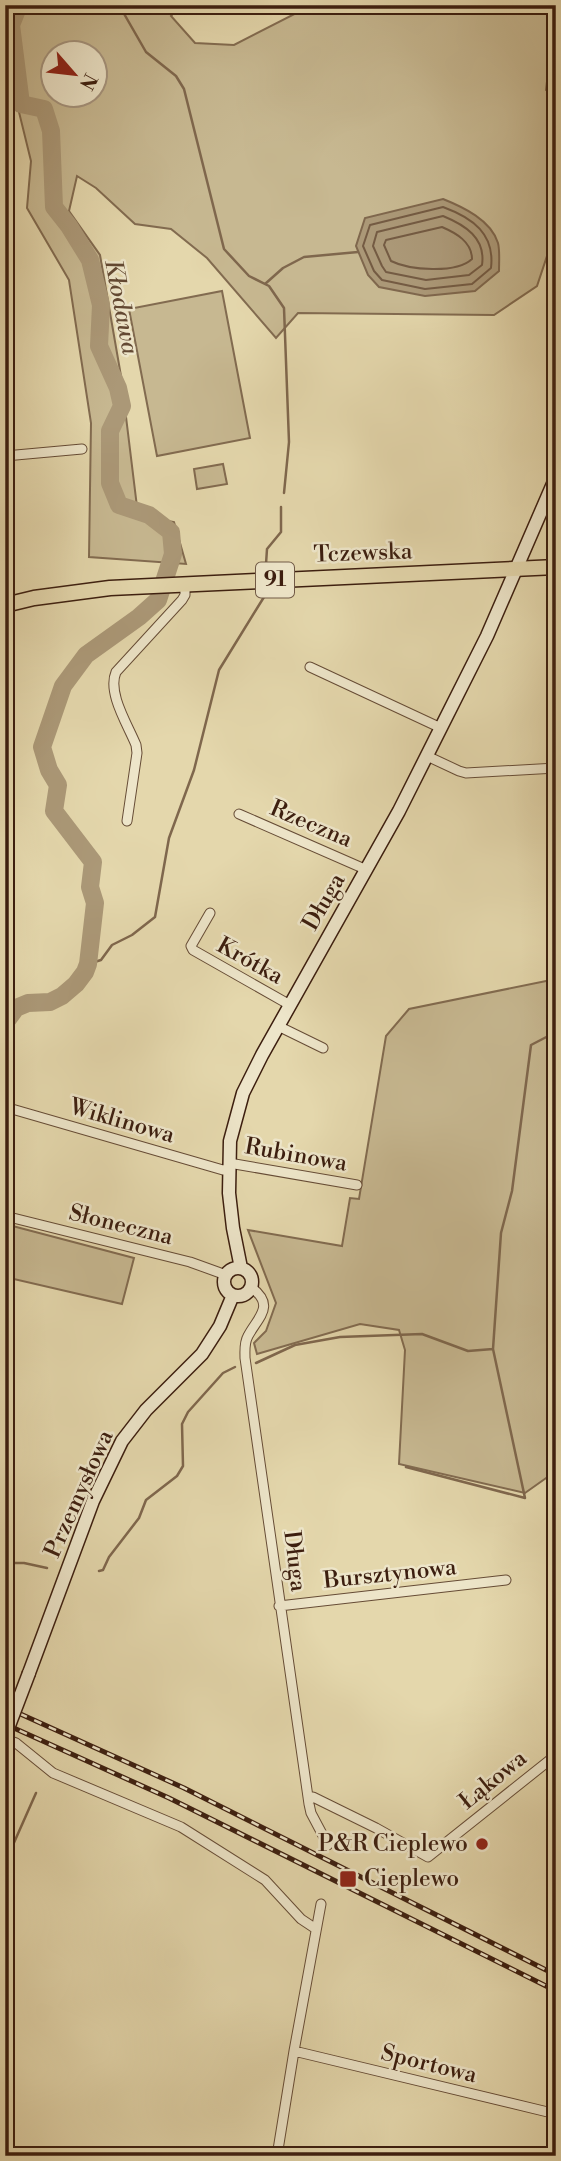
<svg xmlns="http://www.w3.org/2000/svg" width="561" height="2161" font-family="'Libre Bodoni',serif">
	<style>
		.green { fill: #c7b891; stroke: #826b50; stroke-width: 2; fill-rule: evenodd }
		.water { fill: #ab9877; stroke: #7f674d; stroke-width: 2 }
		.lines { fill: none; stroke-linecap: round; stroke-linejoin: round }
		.shore { stroke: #745b43; stroke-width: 2 }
		.stream { stroke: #7f674d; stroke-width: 2.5 }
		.river { stroke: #ab9877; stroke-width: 18 }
		.street-casing { stroke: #664c36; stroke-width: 11 }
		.secondary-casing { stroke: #3c1e0f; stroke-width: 15 }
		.primary-casing { stroke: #3c1e0f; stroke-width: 17 }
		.street { stroke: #ede5c9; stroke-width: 9 }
		.secondary { stroke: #ede5c9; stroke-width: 12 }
		.primary { stroke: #e4d7ac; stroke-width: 14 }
		.rail-casing { stroke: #3c1e0f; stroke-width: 5 }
		.rail { stroke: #ede5c9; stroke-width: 2.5; stroke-dasharray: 8; stroke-linecap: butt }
		.secondary-bridge-casing { stroke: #3c1e0f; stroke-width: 15; stroke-linecap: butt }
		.secondary-bridge { stroke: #ede5c9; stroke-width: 12 }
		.poi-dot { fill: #8f2418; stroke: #ede5c9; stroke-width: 2.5 }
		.labels { text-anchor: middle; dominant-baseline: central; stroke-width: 5; stroke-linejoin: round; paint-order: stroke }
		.shield { fill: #ede5c9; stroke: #715a47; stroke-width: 2 }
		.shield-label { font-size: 21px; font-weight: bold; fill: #3c1e0f }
		.street-label { font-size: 23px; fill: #3c1e0f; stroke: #ede5c9 }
		.poi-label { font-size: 23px; fill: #3c1e0f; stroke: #ede5c9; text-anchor: end }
		.water-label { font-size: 24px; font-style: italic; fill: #634933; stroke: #ede5c9 }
	</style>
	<rect width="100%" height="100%" fill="#e4d7ac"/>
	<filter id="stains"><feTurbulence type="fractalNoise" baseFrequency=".00286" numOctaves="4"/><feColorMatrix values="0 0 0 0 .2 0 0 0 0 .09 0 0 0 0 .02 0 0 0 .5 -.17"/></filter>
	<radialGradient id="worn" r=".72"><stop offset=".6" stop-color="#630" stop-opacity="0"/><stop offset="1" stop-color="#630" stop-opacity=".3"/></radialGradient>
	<path class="green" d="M5,5H180L171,16L195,43L234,45L312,5H556V48L549,64L546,90L555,96L549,87L551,62L556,52V229L537,286L494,315L298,313L276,338L207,258L171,229L135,224L96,188L77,176L69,211L100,255L121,376L138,515L174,522L186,564L89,557L91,423L69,280L27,208L31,161L5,55ZM52,52H94V94H52Z
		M222,291L250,438L157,456L129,309Z
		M223,464L227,484L197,489L194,469Z
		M556,979V1471L525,1493L399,1464L405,1350L399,1330L360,1324L257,1354L254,1343L266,1331L276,1303L248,1230L342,1246L350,1198L359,1199L386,1036L409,1009Z
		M5,1224L134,1258L122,1304L5,1277Z"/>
	<path class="water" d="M443,199C463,207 491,220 498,243C500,251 499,262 499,271L475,291L425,296L379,287L368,275L356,246L365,218Z"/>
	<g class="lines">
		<path class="shore" d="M443,207C473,218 495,234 491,268L472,284L425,289L382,280L374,271L363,246L370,225Z
			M443,216C465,225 486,238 482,265L469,275L426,280L386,272L382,266L373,246L377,232Z
			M442,227C456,233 472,242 472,259C456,274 409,270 391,261L384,245L386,240Z"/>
		<path class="stream" d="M119,5L146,52L176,76L184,89L224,249L249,276L269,286L284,308L289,442L284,493
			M265,284L283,268L304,257L358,252
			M266,564L267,549L281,532V507
			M88,964L101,960L112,945L132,935L155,917L169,838L194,770L219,670L264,597
			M256,1363L295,1345L340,1337L422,1334L468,1351L493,1349L501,1233L512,1191L531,1045L556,1032
			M406,1467L525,1498L493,1349
			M5,1563H24L47,1568
			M99,1571L103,1570L109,1557L139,1518L146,1500L177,1476L183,1466L182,1424L188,1412L223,1373L235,1367
			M5,1863L36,1793"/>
		<path class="river" d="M5,1023L16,1008L28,1003L50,1002L62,996L76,984L85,972L88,964L95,903L90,887L93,862L54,811L58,785L49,770L42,747L63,686L86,655L139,617L158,600L173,554L171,532L149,515L119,505L110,483V431L122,406L118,388L99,346L101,305L90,260L69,226L54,207L51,131L44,109L21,104L11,25L19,5"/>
		<defs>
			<path id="street" d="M5,456L82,449
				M310,667L441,728
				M427,756L459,771L466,773L556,768
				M239,814L367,870
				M127,821L137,753L136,745C128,725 107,693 116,672L182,600L185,595V584
				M210,913L191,946L193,950L290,1005
				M278,1026L323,1048
				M5,1107L223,1170L229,1169
				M229,1163L357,1185
				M5,1216L190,1262L226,1275
				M251,1287C276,1306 258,1317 248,1336C244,1343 245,1350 245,1358L309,1804L311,1813L328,1845
				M279,1606L506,1580
				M5,1739L16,1743L53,1773L181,1827L265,1880L301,1919L316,1929
				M308,1797H313L376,1828L428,1857L556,1755
				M294,2051L556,2114
				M5,2154L14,2156
				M277,2156L294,2051L321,1904"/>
			<path id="secondary" d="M241,1268L233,1228L229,1193L230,1141L243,1093L262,1055L399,811L487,636L556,477
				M224 1282a14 14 0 1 1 28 0a14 14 0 1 1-28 0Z
				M29,1673L93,1501L122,1441L146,1410L202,1354L220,1326L233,1295"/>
			<path id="primary" d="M5,605L34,598L110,588L556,567"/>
		</defs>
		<use href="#street" class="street-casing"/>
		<use href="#secondary" class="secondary-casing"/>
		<use href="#primary" class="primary-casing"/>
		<use href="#street" class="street"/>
		<use href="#secondary" class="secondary"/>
		<use href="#primary" class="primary"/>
		<defs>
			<path id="rail" d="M5,1707L184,1788L556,1975
				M5,1724L169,1798L556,1991"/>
		</defs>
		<use href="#rail" class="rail-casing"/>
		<use href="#rail" class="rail"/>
		<defs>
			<path id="secondary-bridge" d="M5,1736L29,1673"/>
		</defs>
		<use href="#secondary-bridge" class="secondary-bridge-casing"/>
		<use href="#secondary-bridge" class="secondary-bridge"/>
	</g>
	<g class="poi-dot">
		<circle cx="482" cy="1844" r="7"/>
		<rect x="339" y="1870" width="18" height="18" rx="3.5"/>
	</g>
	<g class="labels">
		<rect class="shield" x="256" y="562.5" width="38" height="35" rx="5"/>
		<g class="shield-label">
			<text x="275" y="580">91</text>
		</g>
		<g class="street-label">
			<text transform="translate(363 553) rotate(-2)">Tczewska</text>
			<text transform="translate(311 824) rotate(23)">Rzeczna</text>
			<text transform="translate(324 902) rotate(-60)">Długa</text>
			<text transform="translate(250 961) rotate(29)">Krótka</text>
			<text transform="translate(122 1121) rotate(16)">Wiklinowa</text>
			<text transform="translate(296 1155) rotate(10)">Rubinowa</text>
			<text transform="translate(121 1225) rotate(14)">Słoneczna</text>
			<text transform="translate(79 1494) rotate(-66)">Przemysłowa</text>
			<text transform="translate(295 1561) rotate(83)">Długa</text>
			<text transform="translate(390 1574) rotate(-6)">Bursztynowa</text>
			<text transform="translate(493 1780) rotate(-39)">Łąkowa</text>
			<text transform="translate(429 2064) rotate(14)">Sportowa</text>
		</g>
		<g class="poi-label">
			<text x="468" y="1844">P&amp;R Cieplewo</text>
			<text x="364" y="1879" text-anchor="start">Cieplewo</text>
		</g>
		<g class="water-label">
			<text transform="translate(121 307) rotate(79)">Kłodawa</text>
		</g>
	</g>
	<rect width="561" height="2161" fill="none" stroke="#e4d7ac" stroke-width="28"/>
	<rect x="7" y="7" width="547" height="2147" fill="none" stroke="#3c1e0f" stroke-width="3.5"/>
	<rect x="14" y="14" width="533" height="2133" fill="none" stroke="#3c1e0f" stroke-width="2"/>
	<g transform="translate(74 74) rotate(118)"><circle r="33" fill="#ede5c9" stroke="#a6957f" stroke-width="2"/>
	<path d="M0-5L12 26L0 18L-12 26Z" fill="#8f2418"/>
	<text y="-10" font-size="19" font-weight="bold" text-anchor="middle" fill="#3c1e0f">N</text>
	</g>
	<rect width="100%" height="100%" filter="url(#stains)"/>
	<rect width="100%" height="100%" fill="url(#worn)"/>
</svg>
